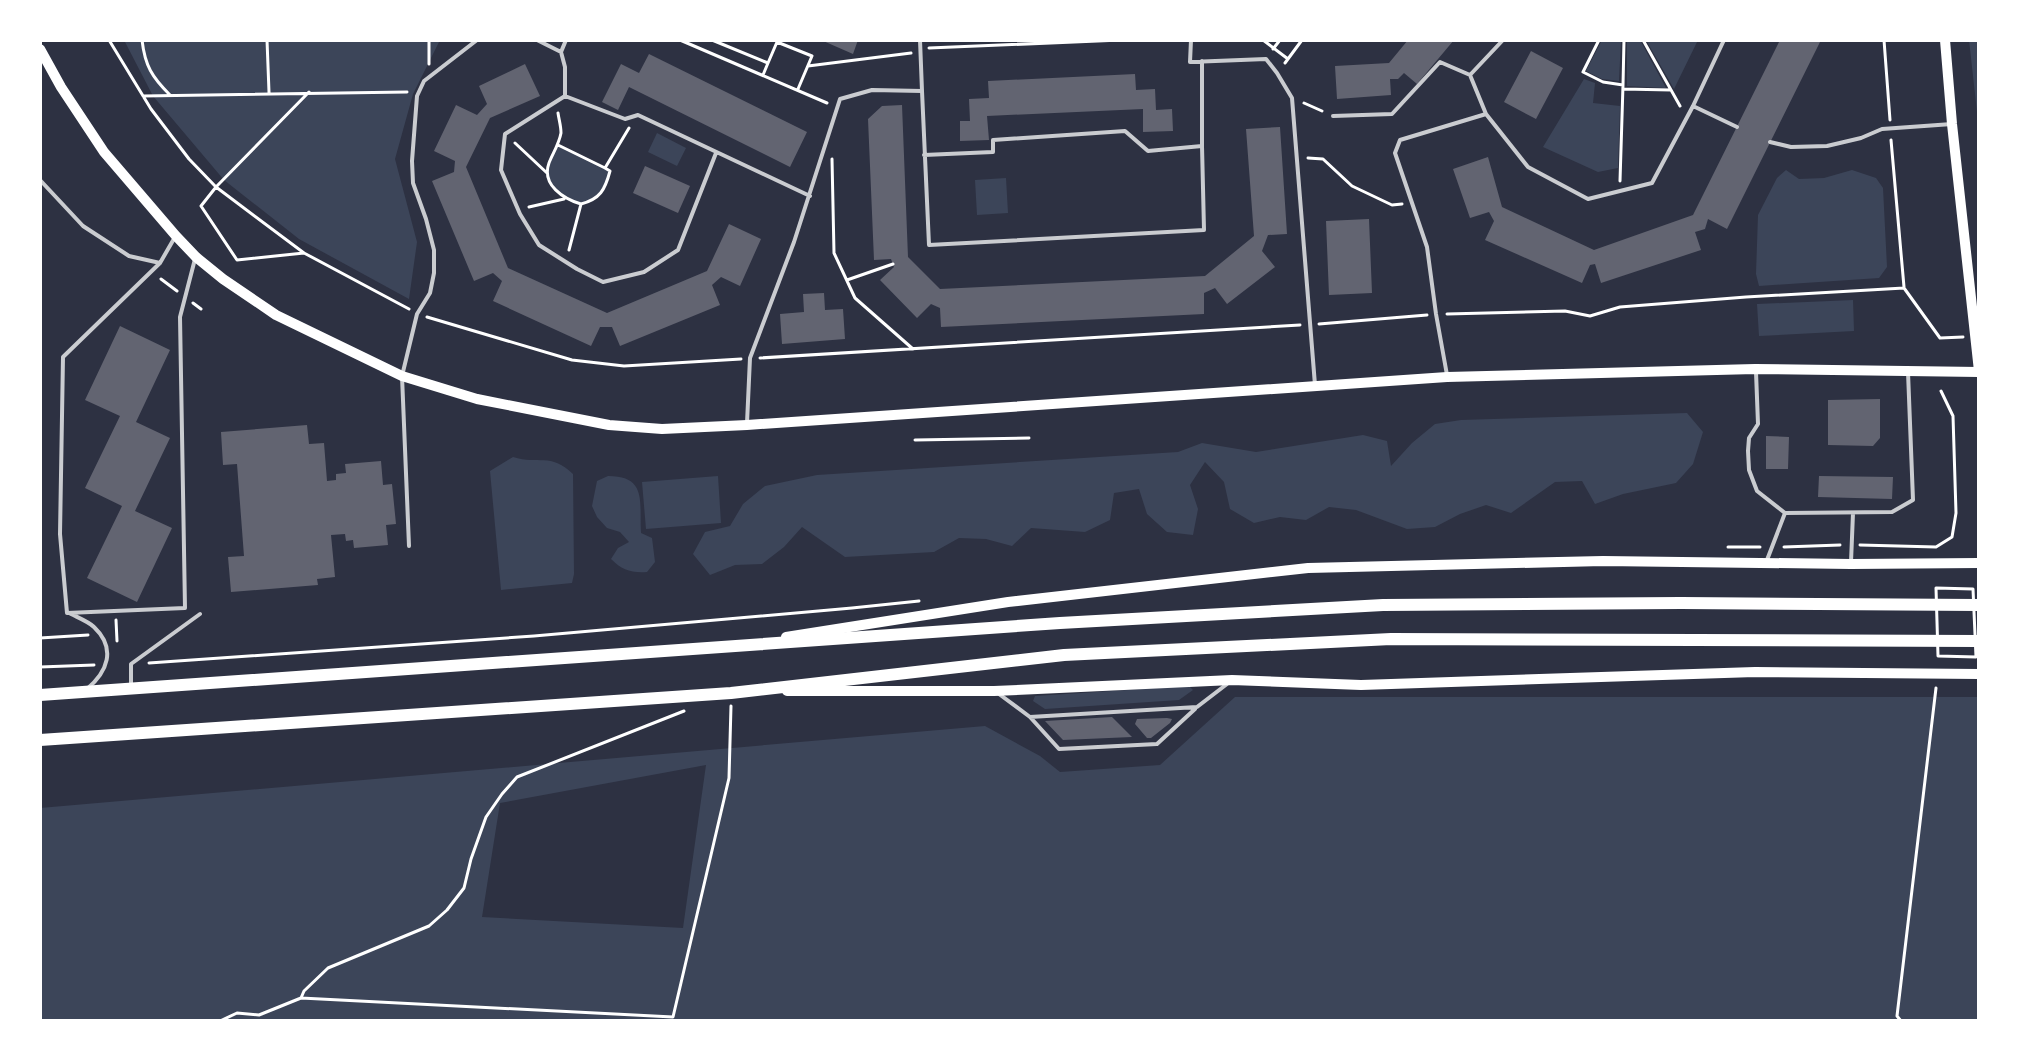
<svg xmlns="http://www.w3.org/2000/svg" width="2019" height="1061" font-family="'Alegreya Sans',sans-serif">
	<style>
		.green { fill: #3c4559; fill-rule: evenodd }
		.building { fill: #626471 }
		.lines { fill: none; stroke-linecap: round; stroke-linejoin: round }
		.path { stroke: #fff; stroke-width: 3 }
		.service { stroke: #caccd0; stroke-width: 4 }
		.secondary { stroke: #fff; stroke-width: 10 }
		.trunk { stroke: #fff; stroke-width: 12 }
	</style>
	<rect width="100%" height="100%" fill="#2d3142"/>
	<path class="green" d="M124,40H440L413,94L395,159L417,242L409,299L299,239L224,180L153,96Z
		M1602,40H1621L1619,81L1602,79L1586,71Z
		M1627,40H1640L1666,88L1627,86Z
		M1646,40H1698L1674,89Z
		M1969,40H1979V130Z
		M1584,79L1595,83L1593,103L1620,106L1618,168L1598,172L1543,147Z
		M657,133L686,148L677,166L648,152Z
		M558,145L610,171C607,182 604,192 595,199C576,215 546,189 548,168C548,160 555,151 558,145Z
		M1786,170L1799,179L1824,178L1852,170L1876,178L1883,188L1887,267L1879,278L1759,286L1756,274L1758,215L1777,178Z
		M1006,178L1008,213L977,215L975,180Z
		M1853,300L1854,331L1759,336L1757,304Z
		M1687,413L1703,432L1693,464L1676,483L1623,494L1595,504L1582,481L1555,482L1511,513L1486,505L1460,514L1435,527L1407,529L1356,510L1329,507L1306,520L1280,517L1254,523L1230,509L1224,482L1205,462L1190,485L1198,509L1193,535L1167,532L1147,514L1139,489L1114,493L1110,520L1085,532L1031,528L1012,546L986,539L959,538L934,552L845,557L802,527L784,547L762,564L735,565L710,575L693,554L705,532L730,526L743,504L765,486L817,475L1178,452L1202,443L1256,452L1363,435L1387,441L1391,466L1412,443L1435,424L1461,420Z
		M513,457C539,465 550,452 573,474L574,574L572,583L501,590L490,471Z
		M608,476C648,476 639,503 641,533L652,538L655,562L647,572C631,573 622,570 611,559L618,548L629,542L620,532L607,528L597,517L592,506L597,481Z
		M718,476L721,523L646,529L642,482Z
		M1189,686L1193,690L1179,700L1045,709L1033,701L1035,696Z
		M1235,697H1979V1021H40V808L985,726L1040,756L1060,772L1160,765ZM706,765L683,928L482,917L500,803Z"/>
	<path class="building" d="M821,40H858L853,54Z
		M1408,40H1454L1417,84L1404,73L1398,79H1390L1391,95L1337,99L1335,66L1389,63Z
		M1780,40H1821L1727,229L1708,219L1705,229L1695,232L1701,250L1601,283L1595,264L1590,265L1582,283L1485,240L1494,221L1489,212L1470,218L1453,169L1488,157L1502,207L1594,250L1693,215Z
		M1531,51L1563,68L1536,119L1504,102Z
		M649,54L807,132L790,167L629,87L618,110L602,102L621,64L639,73Z
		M525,64L540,96L490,118L466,167L508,268L607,313L707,271L729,224L761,239L740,286L721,277L712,285L720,305L620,346L612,327H600L591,346L493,301L502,281L493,273L474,281L432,181L454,172L455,161L434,151L456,105L477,115L487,104L479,86Z
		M1135,74L1136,90L1155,89L1156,110L1172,109L1173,131L1143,132V109L987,116L989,140L960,141V121H970L969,99L989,98L988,81Z
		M902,105L908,257L940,289L1205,276L1254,236L1246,129L1280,127L1287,234L1268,235L1262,251L1275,267L1227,304L1215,288L1204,293V314L941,327L940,308L931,304L917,318L880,280L894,267L891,259L874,260L868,119L882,106Z
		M645,166L690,186L678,213L633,193Z
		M1369,219L1372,293L1329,295L1326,221Z
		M824,293L825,310L843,309L845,339L782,344L780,314L804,312L803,294Z
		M120,326L170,350L136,422L170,438L135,511L172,528L137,602L87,578L122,506L85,488L120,416L85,400Z
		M1880,399V438L1873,446L1828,445V400Z
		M307,425L309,444L324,443L327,481L336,480V474L346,473L345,464L381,461L383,485L392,484L396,524L386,525L388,545L354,548L353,540L346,541L345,534L331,535L335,577L317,579L318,585L231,592L228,557L244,556L237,464L223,465L221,432Z
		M1766,436L1789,437L1788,469H1766Z
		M1819,476L1893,477L1892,499L1818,497Z
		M1112,717L1132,737L1063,740L1045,721Z
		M1167,718L1172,719L1170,723L1151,738H1147L1135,724L1137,719Z"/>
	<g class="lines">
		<path class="path" d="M109,40L151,109L189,159L216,187L304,253L409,309
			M142,40C145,66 152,77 170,95
			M267,40L269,92
			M429,40V64
			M680,40L827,103
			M712,40L768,63L763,75
			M1263,40L1288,59
			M1599,40L1583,72L1603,82L1623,85L1624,40
			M1643,40L1680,106
			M1884,40L1890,120
			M929,48L1121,40
			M1273,49L1280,40
			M768,63L777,42L812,56L798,89
			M1285,63L1302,40
			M808,66L911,53
			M1623,89L1671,90
			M143,96L407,92
			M1304,103L1322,111
			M558,113C559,120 561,126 561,133C559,144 553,153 549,163C541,185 564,199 581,204
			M1891,140L1904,287
			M515,143L547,173
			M558,145L605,168
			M1308,158L1323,159L1352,186L1392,205L1402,204
			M832,159L834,253L855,298L913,349
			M1620,181L1623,85
			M529,207L564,199
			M569,250L581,204C600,199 605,190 610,171L605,168L629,128
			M304,253L237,260L201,206L216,187L309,92
			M161,279L177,291
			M847,280L893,264
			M193,303L201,309
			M1447,314L1565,311L1590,316L1620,307L1746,297L1904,288L1940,338L1963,337
			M427,317L572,360L624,366L741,359
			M1319,324L1427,315
			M760,358L1300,325
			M915,440L1029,438
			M1860,545L1936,547L1952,537L1956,513L1953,416L1941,391
			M1728,547H1760
			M1784,547L1840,545
			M1936,588L1973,589L1976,657L1938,656Z
			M116,620L117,641
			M40,638L88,635
			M149,663L534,636L852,608L919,601
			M40,667L94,665
			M301,998L304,991L328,968L429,926L447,910L464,888L471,859L486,817L502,794L517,777L684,711
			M220,1021L237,1013L259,1015L301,998L673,1017L729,778L731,706
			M1901,1021L1897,1016L1936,688"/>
		<path class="service" d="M537,40L561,52L566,40
			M1191,40L1190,62L1266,59L1277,73L1292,98L1315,385
			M561,52L565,67V96
			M922,91L929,245L1204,230L1202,146L1148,151L1125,131L993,140V152L924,155
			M1693,106L1737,127
			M1486,114L1470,75L1503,40
			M1333,116L1392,114L1440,62L1470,75
			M1770,142L1791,147L1827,146L1861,138L1882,129L1952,124
			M1202,146V61
			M716,153L678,250L644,272L603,282L577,269L539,245L520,214L501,170L505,134L565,96L625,119L638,115L810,196
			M40,180L83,226L129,256L160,263
			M175,237L160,263L63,357L60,534L67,613L185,608L180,317L195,259
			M1756,372L1758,424L1749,438L1748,451L1749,470L1757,491L1785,513L1892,512L1913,500L1908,372
			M1447,375L1436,314L1427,247L1395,153L1400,140L1486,114L1528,167L1588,199L1652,183L1693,106L1724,40
			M747,423L750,358L794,242L840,99L872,90L922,91L920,40
			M409,546L402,376L417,314L430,293L434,273V250L426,219L413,183L412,161L417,96L424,81L477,40
			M1767,560L1785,513
			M1851,562L1853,513
			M71,614C79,618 89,622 94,627C117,649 107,672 87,689
			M131,684V664L200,614
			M999,694L1030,717L1197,707L1227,684
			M1030,717L1059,749L1157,744L1195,709"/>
		<path class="secondary" d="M1945,40L1952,124L1979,371
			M40,49L61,87L104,152L176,236L196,257L223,279L276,315L402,376L477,399L609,425L662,429L747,425L1447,377L1755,369L1979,372
			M786,637L1008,602L1308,568L1603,561L1851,564L1979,563
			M787,691H994L1232,680L1361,685L1755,672L1979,674"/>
		<path class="trunk" d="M40,695L1060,623L1383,605L1681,603L1979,605
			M40,740L731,693L1064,655L1391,639L1979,641"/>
	</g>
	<rect width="2019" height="1061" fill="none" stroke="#ffffff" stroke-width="84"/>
</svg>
